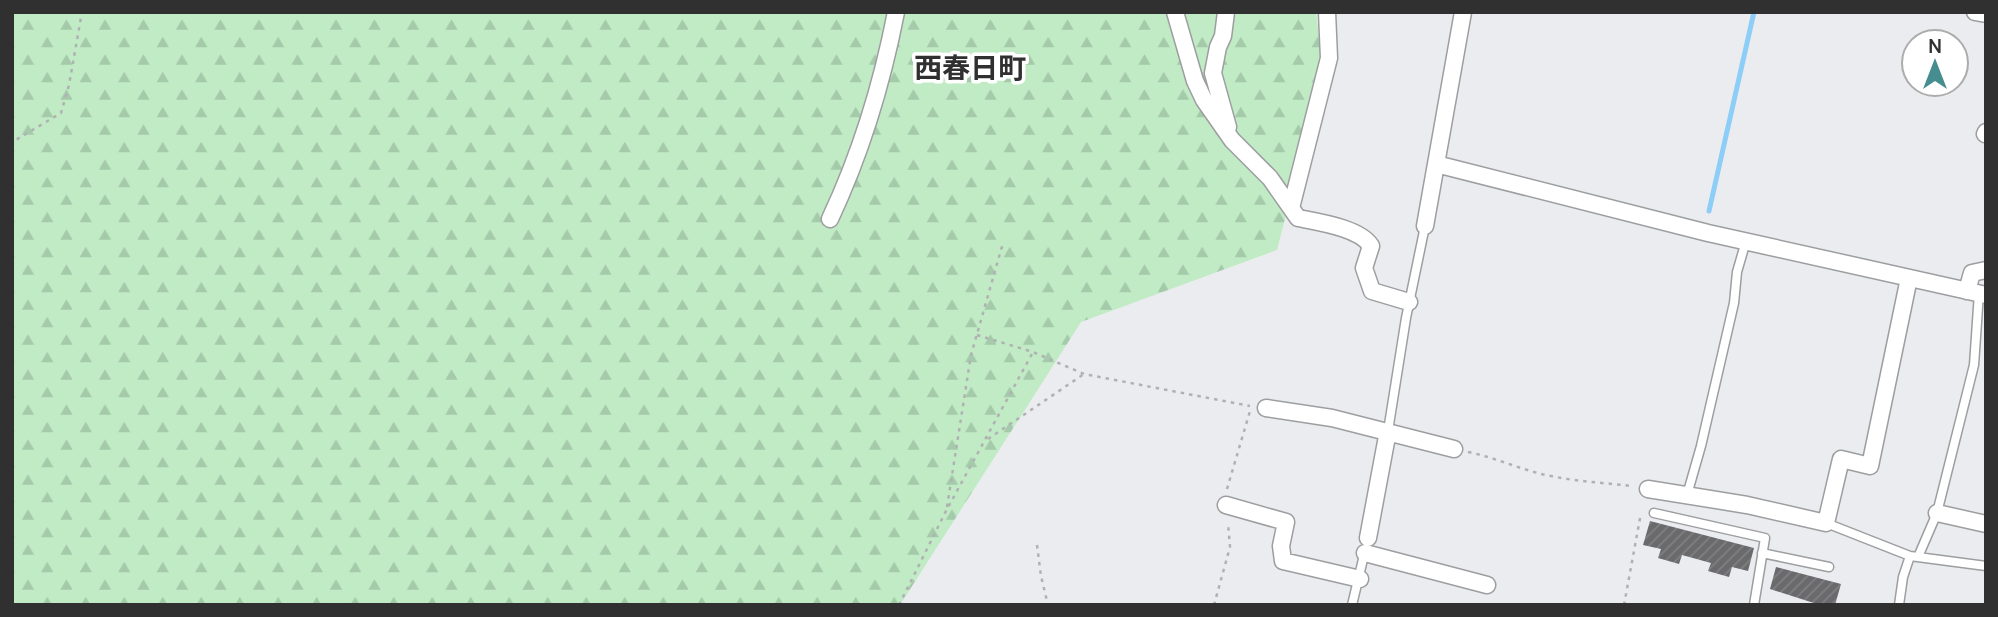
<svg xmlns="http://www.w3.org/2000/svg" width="1998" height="617" font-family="Manrope,'Noto Sans JP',sans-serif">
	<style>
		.forest { fill: url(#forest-firs) }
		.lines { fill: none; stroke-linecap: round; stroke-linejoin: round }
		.stream { stroke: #8dcef8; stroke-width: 5 }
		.building { fill: url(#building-hatch) }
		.lane-casing { stroke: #9d9ea0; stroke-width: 11 }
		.street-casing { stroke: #9d9ea0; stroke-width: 19 }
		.path { stroke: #b0b1b3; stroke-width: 2.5; stroke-dasharray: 3.5 5; stroke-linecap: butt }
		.lane { stroke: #fff; stroke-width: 8 }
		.street { stroke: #fff; stroke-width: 16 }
		.labels { text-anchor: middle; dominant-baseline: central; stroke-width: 7; stroke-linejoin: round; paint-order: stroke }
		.quarter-label { font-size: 28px; font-weight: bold; fill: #303031; stroke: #fff }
	</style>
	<defs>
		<pattern id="forest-firs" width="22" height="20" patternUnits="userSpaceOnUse" patternTransform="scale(1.75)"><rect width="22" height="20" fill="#c0ebc5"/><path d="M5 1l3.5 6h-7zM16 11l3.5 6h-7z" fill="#a5caaa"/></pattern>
		<pattern id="building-hatch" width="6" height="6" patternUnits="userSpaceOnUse" patternTransform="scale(1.75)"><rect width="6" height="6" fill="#6a6a6d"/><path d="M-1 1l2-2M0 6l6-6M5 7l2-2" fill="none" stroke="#808082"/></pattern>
	</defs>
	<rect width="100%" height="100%" fill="#ebecef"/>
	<path class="forest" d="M12,12H1316L1323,70L1277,250L1081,322L900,605H12Z"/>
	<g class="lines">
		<path class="stream" d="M1709,211L1754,12"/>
	</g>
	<path class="building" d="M1650,521L1754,548L1748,571L1732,567L1729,577L1708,571L1711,563L1682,555L1679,564L1658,558L1661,549L1643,545Z
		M1776,567L1841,584L1835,605H1820L1770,589Z"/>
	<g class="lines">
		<defs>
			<path id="lane" d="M1388,431L1406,318L1425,226
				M1687,495L1701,446L1734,303L1737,272L1746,241
				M1654,513L1765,538L1754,605
				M1826,523L1910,556L1986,566
				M1762,553L1829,567
				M1918,557L1937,513L1974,365L1979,293
				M1352,605L1365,551
				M1899,605L1903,577L1910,556"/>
			<path id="street" d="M1175,12L1195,81L1204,100L1232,140L1270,178L1298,218C1318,222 1360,228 1371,246L1364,268L1372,291L1409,302
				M1226,12L1223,36L1218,47L1213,73L1228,127
				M1975,12L1986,14
				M1985,134L1986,132
				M1436,164L1708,233L1986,295
				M1291,208L1329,58L1327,12
				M830,219C861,153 882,84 896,12
				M1425,226L1463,12
				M1967,291L1972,273L1986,270
				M1266,408L1332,418L1454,449
				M1648,489L1747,505L1826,523L1841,459L1870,466L1909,278
				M1226,505L1286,522L1281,546L1283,561L1360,579
				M1937,513L1986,524
				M1368,538L1388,431
				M1365,553L1487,585"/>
		</defs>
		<use href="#lane" class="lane-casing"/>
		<use href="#street" class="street-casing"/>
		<path class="path" d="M12,146L14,141L61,113L69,85L82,12
			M977,335L1033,352L1084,374L1250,406
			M988,439L1084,374
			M1468,452C1498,458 1525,472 1556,477C1581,482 1607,483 1632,486
			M1227,489L1250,411
			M947,507L971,355L1003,243
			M1037,545L1041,576L1048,605
			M899,605L946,511L1033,352
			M1214,605L1230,547L1228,523
			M1624,605L1641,513"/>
		<use href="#lane" class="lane"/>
		<use href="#street" class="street"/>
	</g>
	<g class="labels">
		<g class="quarter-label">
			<text x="970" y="67">西春日町</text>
		</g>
	</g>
	<rect width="1998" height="617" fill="none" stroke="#303031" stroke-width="28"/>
	<g transform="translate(1935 63)"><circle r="33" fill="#ffffff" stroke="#acacad" stroke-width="2"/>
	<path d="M0-5L12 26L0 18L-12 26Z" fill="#458d8f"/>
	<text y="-10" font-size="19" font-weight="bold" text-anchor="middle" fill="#303031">N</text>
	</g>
</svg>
